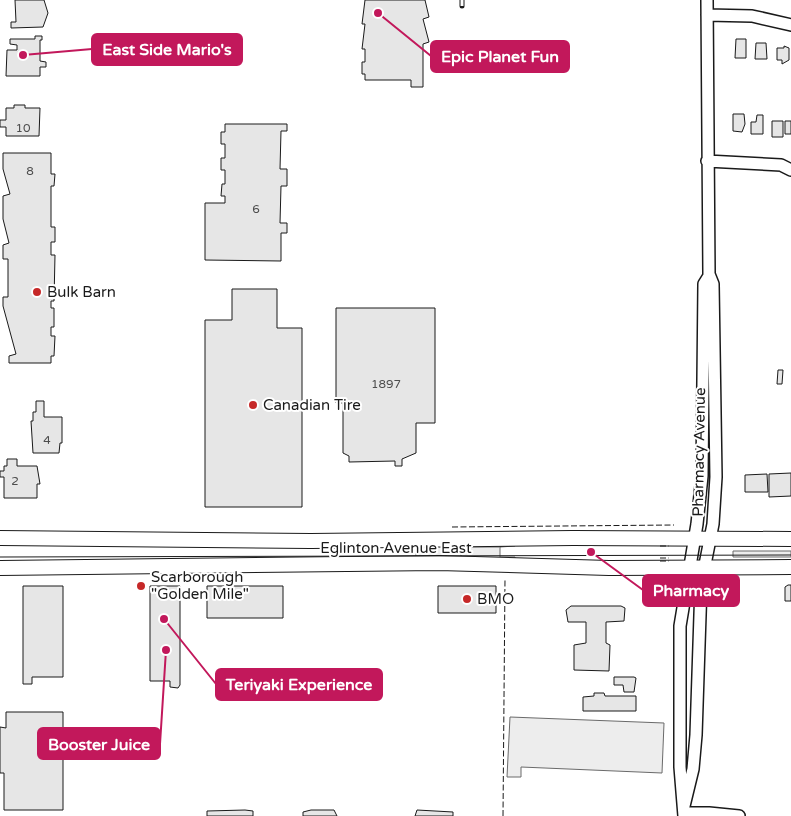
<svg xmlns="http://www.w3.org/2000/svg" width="791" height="816" font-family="'Varela Round',sans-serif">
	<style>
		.green { fill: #ededed; stroke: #6a6a6a }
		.building { fill: #e6e6e6; stroke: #1a1a1a }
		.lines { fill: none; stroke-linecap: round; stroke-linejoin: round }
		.minor-casing { stroke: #1a1a1a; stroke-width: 14 }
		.major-casing { stroke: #1a1a1a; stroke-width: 16 }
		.minor { stroke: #fff; stroke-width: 11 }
		.major { stroke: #fff; stroke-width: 14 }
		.tram { stroke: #1a1a1a; stroke-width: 1 }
		.rail-casing { stroke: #1a1a1a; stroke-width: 5 }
		.rail { stroke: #fff; stroke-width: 3; stroke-dasharray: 9; stroke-linecap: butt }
		.fence { stroke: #1a1a1a; stroke-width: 1; stroke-dasharray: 6 2.5; stroke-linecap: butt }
		.poi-dot { fill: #c62828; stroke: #fff; stroke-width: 2 }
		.labels { text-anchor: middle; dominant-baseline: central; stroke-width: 4; stroke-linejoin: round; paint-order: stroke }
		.number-label { font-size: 12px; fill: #4d4d4d }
		.poi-label { font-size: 15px; fill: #1a1a1a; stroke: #fff; text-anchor: start }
		.street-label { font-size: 15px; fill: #1a1a1a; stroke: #fff }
		.leader { fill: none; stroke: #c2185b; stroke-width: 2 }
		.callout-dot { fill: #c2185b; stroke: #fff; stroke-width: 2 }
		.callout { fill: #c2185b; stroke: #c2185b; stroke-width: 2 }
		.callout-label { font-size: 16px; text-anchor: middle; font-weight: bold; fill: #fff }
	</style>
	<rect width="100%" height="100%" fill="#fff"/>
	<path class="green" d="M515,543V546L500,547V557H515V561L461,558V547H499Z
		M416,545L446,546V559H416Z
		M733,551H791V557H733Z
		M510,717L664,723L662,773L521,767V777H507Z"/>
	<path class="building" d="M15,0H44L48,13L43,27L11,28V22H16Z
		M365,0H425L429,17L423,19L429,42L423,44V87H411V80H365V74H362V62H365V49H362L365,24H362Z
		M35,36H42V40H40V61L46,62V67H40V76H6L7,50H17V45L10,44V39H35Z
		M736,39H746V58H735Z
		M756,43H766L767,59H755Z
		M784,46L789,48V60L782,64V60H777V48H784Z
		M14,105H25V108H40L39,136H6V127H0V120H6V108H14Z
		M733,114H744L745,124L742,132L733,131Z
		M757,115H763V134H751V122H756Z
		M772,121H783V137H772Z
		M785,121H791V134H785Z
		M225,124H287V131H281L280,169H287V186H281L280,223H287V233H281V261L205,260V203H225V196H221L222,184H225V170H221V158H225V144H221V132H225Z
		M3,153H51V174H55L54,186H51V227H55V242H51V255H55L54,301H51V308H54V327H51V336H55L54,356H51V363H9V356L16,354L3,306V297H8V259H3V245L9,243L3,219V196L10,194L3,169Z
		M232,289H277V328H302V507H205V320H232Z
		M336,308H435V423H416V453L402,459V466H395V461L349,462V456L343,453V403H336Z
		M778,370H783L782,384H777Z
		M36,401H44V417H62V443H60L59,453H33L31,421H33V412H36Z
		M7,459H17V466H37L40,484H37V498H4V477H0V471H4V466H7Z
		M791,473V496L769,497V474Z
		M767,474L768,492H745V475Z
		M788,585H791V601H785V587Z
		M23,586H63V677H32V684H23Z
		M150,586H180V685L178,688L170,687V681H150Z
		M207,586H283V618H207Z
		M438,586H496V613H438Z
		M571,606H621L625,608L624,621L606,622V643L610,645L609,671L574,670V645L586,643V622H568L566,610Z
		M614,677H634L636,678L634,692H624L623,685H614Z
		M594,693H604L605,696H636V711H583V697L594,696Z
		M6,712H63V810H4V773H0V727L6,728Z
		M245,810L253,811V816H207V811Z
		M311,810H334L337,816H303V812Z
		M417,810L453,812V816H415Z"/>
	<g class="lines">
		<defs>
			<path id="minor" d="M707,15L752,16L791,25
				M707,161L781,165L791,170
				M684,806L693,769L696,735L701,585L713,524L716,477L713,284L709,274L707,0
				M684,813H709L739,816
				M684,816L680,767V626L697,524L702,476L704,284L709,276"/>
			<path id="major" d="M0,538L311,541L573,538L791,539
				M0,568L439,563L609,568L791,567"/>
		</defs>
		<use href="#minor" class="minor-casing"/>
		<use href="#major" class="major-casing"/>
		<use href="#minor" class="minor"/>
		<use href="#major" class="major"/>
		<path class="tram" d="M0,557L791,555"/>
		<defs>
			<path id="rail" d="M462,0V6"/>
		</defs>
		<use href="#rail" class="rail-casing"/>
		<use href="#rail" class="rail"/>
		<path class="fence" d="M452,527L674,525
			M660,546H669
			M660,558H669
			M660,561H669
			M503,816L505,579"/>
	</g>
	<g class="poi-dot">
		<circle cx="37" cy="292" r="5"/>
		<circle cx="253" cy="405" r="5"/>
		<circle cx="141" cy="586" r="5"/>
		<circle cx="467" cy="599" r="5"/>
	</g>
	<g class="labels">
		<g class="number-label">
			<text x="23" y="128">10</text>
			<text x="30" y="171">8</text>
			<text x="256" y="209">6</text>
			<text x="386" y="384">1897</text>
			<text x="47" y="440">4</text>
			<text x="15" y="481">2</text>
		</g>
		<g class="poi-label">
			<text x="47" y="292">Bulk Barn</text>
			<text x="263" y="405">Canadian Tire</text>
			<text x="151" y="577">Scarborough<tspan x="151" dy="17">"Golden Mile"</tspan></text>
			<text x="477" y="599">BMO</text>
		</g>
		<g class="street-label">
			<text transform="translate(699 452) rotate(-89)">Pharmacy Avenue</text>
			<text x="396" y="548">Eglinton Avenue East</text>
		</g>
	</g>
	<path class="leader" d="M23 55L92 49M378 13L431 56M591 552L643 590M164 619L216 684M166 650L160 744"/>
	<g class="callout-dot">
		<circle cx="23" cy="55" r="5"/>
		<circle cx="378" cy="13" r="5"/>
		<circle cx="591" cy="552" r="5"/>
		<circle cx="164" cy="619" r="5"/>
		<circle cx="166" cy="650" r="5"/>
	</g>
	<g class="callout">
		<rect x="92" y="34" width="150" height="31" rx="5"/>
		<rect x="431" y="41" width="138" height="31" rx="5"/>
		<rect x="643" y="575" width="96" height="31" rx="5"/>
		<rect x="216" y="669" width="166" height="31" rx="5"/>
		<rect x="38" y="728" width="122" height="31" rx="5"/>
	</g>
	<g class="callout-label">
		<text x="167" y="55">East Side Mario's</text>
		<text x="500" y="62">Epic Planet Fun</text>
		<text x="691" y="596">Pharmacy</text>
		<text x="299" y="690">Teriyaki Experience</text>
		<text x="99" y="750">Booster Juice</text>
	</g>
</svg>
